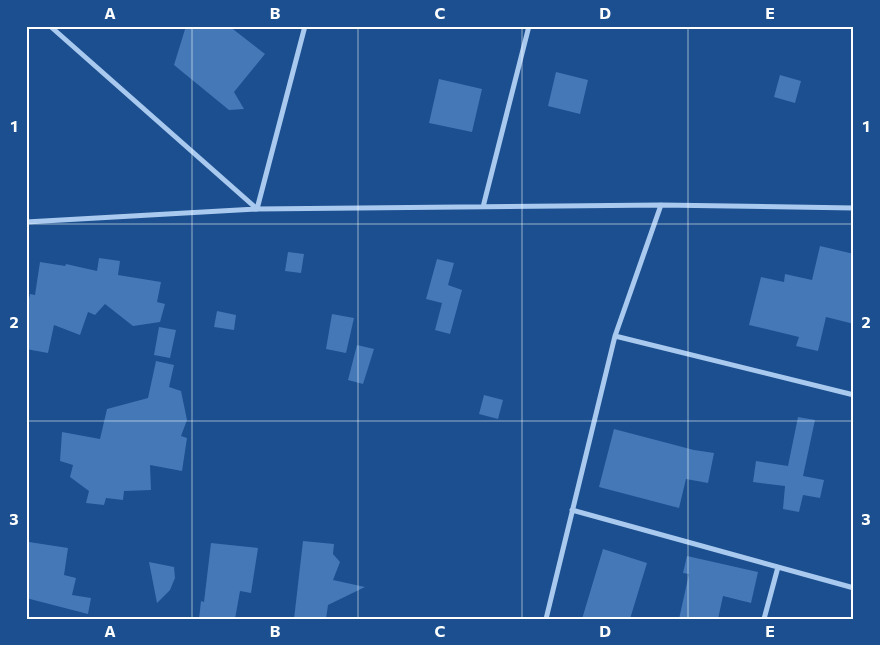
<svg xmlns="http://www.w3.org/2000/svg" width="880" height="645" font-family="Commissioner,sans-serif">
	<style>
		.building { fill: #4478b7 }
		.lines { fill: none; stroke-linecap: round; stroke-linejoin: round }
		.street { stroke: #a9c9ee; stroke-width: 5 }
		.grid { fill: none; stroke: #fff; stroke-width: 1; stroke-opacity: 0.55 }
		.neatline { fill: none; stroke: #fff; stroke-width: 2 }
		.grid-label { font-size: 16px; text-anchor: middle; font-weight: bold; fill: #fff }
	</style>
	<rect width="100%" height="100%" fill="#1b4f8f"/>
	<path class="building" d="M186,26H229L265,54L234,92L244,109L229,110L174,65Z
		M556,72L588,80L580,114L548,106Z
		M780,75L801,81L795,103L774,97Z
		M439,79L482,89L472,132L429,123Z
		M820,246L854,254V324L826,317L818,351L796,346L799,337L749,325L761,277L784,282L785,274L812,280Z
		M288,252L304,254L301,273L285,271Z
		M99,258L120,261L118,275L161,282L157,302L165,304L160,322L133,326L105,304L95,315L88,312L80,335L54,325L48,353L26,349V314L30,294L35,295L40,262L65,266L66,264L97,271Z
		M437,259L454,263L448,285L462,290L450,334L435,330L442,303L426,299Z
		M217,311L236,315L234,330L214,327Z
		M332,314L354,318L346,353L326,349Z
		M159,327L176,330L170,358L154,355Z
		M357,345L374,349L363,384L348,380Z
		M156,361L174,365L169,387L181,391L187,420L181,436L187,438L182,471L150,465L151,490L124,491L123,500L106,498L104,505L86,503L89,491L70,477L73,465L60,461L62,432L100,439L107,409L148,398Z
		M484,395L503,400L498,419L479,414Z
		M798,417L815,420L803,476L824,480L820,498L803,495L799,512L783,509L785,486L753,482L756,461L788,466Z
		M614,429L694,450L714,453L708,483L686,479L679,508L599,487Z
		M303,541L334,544L333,554L340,562L333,580L365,587L328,605L326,619H294Z
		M29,542L68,548L64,575L76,578L72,595L91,598L88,614L26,598V558Z
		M211,543L258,548L251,593L240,591L235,619H199L201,601L204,602Z
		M603,549L647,563L630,619H582Z
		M687,556L758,572L751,603L723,596L718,619H679L689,574L683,573Z
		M149,562L174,567L175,578L170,590L157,603Z"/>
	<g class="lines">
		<path class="street" d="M50,26L257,209L305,26
			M483,207L529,26
			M26,222L257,209L661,205L854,208
			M615,336L854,395
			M572,510L854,588
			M546,619L615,336L661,205
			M764,619L778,567"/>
	</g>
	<path class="grid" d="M192,26V619M358,26V619M522,26V619M688,26V619M26,224H854M26,421H854"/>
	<rect width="880" height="645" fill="none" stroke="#1b4f8f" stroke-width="55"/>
	<rect x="28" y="28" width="824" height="590" class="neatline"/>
	<g class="grid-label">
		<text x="110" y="19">A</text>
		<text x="275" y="19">B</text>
		<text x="440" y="19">C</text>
		<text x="605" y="19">D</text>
		<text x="770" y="19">E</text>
		<text x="14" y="132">1</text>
		<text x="866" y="132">1</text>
		<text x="14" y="328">2</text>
		<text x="866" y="328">2</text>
		<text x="14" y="525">3</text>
		<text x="866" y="525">3</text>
		<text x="110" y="637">A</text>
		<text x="275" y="637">B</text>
		<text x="440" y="637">C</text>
		<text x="605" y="637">D</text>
		<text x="770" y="637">E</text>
	</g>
</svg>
